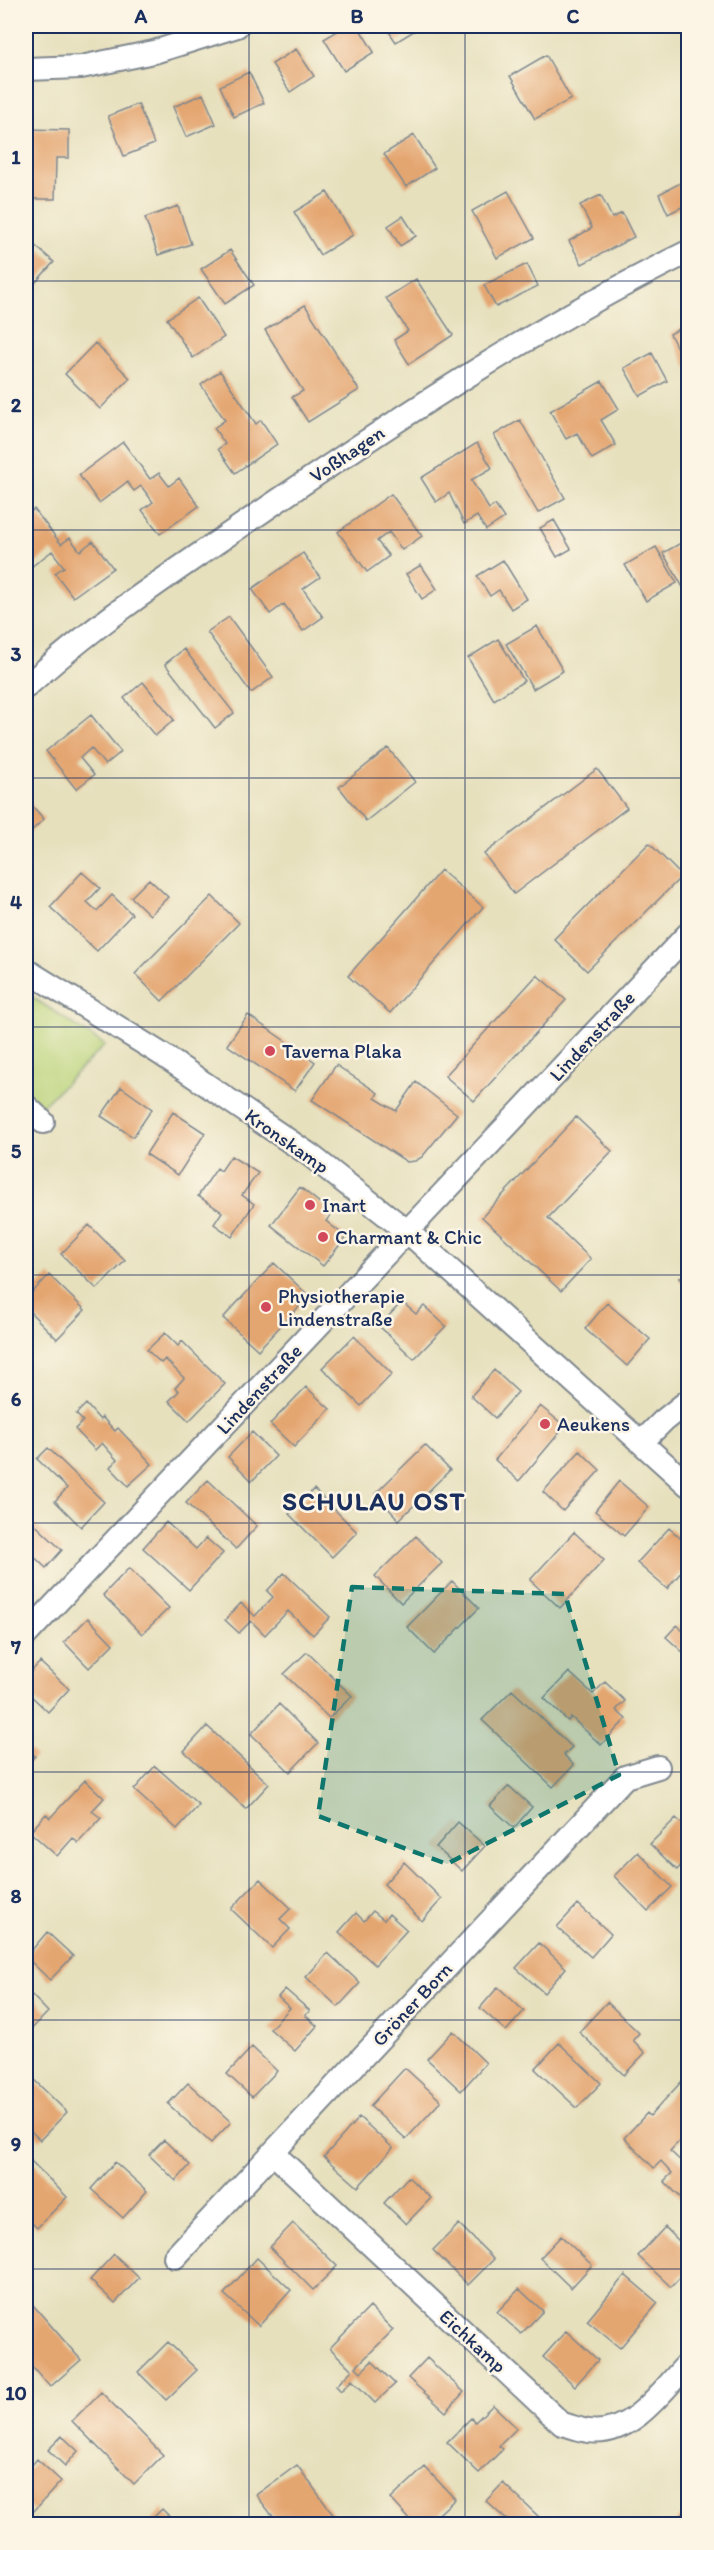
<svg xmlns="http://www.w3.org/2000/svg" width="714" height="2550" font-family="Itim,sans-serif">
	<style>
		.green { fill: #b9d379; stroke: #6a816c; stroke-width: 1.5 }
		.building { fill: #e4a671 }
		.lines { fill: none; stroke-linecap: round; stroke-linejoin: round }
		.minor-casing { stroke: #80888e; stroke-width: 26 }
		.minor { stroke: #fff; stroke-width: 22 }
		.marked { fill: #0f766e; fill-opacity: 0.2; stroke: #0f766e; stroke-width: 4.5; stroke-dasharray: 12 8; stroke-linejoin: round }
		.grid { fill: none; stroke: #1b2f5e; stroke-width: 1.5; stroke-opacity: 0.55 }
		.poi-dot { fill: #d1495b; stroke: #fcf5e5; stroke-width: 2 }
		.labels { text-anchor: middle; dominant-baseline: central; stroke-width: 5; stroke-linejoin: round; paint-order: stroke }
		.street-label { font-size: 20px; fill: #1b2f5e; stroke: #fcf5e5 }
		.poi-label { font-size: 20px; fill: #1b2f5e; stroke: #fcf5e5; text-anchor: start }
		.district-label { font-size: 26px; font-weight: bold; letter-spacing: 1.5px; fill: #1b2f5e; stroke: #fcf5e5 }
		.neatline { fill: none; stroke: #1b2f5e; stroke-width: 2 }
		.grid-label { font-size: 20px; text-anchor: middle; font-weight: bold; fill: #1b2f5e }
	</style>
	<rect width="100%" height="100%" fill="#fcf5e5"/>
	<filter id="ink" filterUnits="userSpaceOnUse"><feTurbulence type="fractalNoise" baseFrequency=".0167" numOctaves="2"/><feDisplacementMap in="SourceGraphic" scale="12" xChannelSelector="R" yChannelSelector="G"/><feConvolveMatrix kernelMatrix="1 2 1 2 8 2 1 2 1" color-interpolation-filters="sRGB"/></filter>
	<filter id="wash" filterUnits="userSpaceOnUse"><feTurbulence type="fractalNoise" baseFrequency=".008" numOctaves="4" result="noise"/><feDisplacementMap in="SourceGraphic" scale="24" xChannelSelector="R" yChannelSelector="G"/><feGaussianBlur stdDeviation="1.35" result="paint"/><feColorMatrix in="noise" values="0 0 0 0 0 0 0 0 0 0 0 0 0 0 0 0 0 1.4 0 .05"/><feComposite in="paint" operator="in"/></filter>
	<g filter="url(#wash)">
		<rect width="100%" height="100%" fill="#e6e0bd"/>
		<path class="green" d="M26,993L105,1045L40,1108L26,1095Z"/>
		<g id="blocks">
			<path class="building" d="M346,26H358L374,52L344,71L324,39Z
				M385,26H422L396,42Z
				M296,49L314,76L290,92L272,64Z
				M546,55L571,99L535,119L510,76Z
				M249,72L264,103L234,117L220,86Z
				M203,94L216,124L186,137L173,107Z
				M138,104L154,144L124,156L108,116Z
				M26,129L69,130V158H56L55,199H26Z
				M414,135L435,168L406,187L384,154Z
				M688,179V204L668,214L659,194Z
				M508,191L534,238L497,258L472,211Z
				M327,192L353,235L320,255L294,212Z
				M601,195L612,218L622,213L634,237L582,264L569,241L592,228L580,205Z
				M178,206L191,244L158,255L145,218Z
				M403,216L416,236L400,246L388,226Z
				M26,238L54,262L26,293Z
				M230,250L254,285L225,304L201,269Z
				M527,264L538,286L496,307L484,285Z
				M416,279L453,335L409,364L394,340L408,331L386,298Z
				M198,298L224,337L193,358L167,319Z
				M305,305L359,390L308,422L292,397L303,391L265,330Z
				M688,324V370L670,334Z
				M95,343L130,378L100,409L65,374Z
				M652,353L667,381L640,396L624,368Z
				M220,371L256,424L261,420L277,444L235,473L218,449L225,444L214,428L225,420L201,385Z
				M602,381L619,409L601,420L616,445L592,459L577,433L566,439L550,411Z
				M520,420L565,498L538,513L494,435Z
				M123,442L150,479L159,473L169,486L179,478L199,506L160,534L142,510L153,502L141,486L134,491L127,482L99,503L79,475Z
				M477,443L492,468L471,480L489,509L495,505L504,518L486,530L477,516L464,524L449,493L436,502L421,478Z
				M391,494L422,536L402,550L389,532L377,541L389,556L367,572L338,532Z
				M34,509L61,544L70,538L80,551L93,541L113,568L73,597L55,573L64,567L52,551L31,567L26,560V516Z
				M554,520L571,549L557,557L540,528Z
				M688,539V596L663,553Z
				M656,547L677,583L646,601L625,565Z
				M303,553L320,577L303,589L323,617L303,631L284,604L270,614L252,589Z
				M503,560L527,599L511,609L499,590L490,596L477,576Z
				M421,565L437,589L422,599L406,574Z
				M229,617L273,677L251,693L207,632Z
				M537,626L563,671L533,689L506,644Z
				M498,639L524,681L494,700L468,658Z
				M184,649L234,713L215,728L165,664Z
				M143,682L174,720L155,736L124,698Z
				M91,715L121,752L105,765L91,748L80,758L94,775L76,789L46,751Z
				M388,748L415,782L366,821L339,787Z
				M597,769L627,808L514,894L484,854Z
				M26,799L44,819L26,836Z
				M649,843L682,876L587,971L554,939Z
				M441,870L483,907L390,1013L348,976Z
				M82,872L100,888L87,902L97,911L112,895L132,914L97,951L50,907Z
				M149,879L168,897L150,915L131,897Z
				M212,896L239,923L162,1001L135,974Z
				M537,975L566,1000L474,1101L445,1076Z
				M248,1015L315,1062L295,1091L227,1045Z
				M336,1065L378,1093L375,1098L396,1111L416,1082L457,1114L422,1157L415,1161L407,1162L312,1100Z
				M121,1087L152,1109L133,1137L101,1116Z
				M173,1112L205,1133L178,1175L146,1154Z
				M576,1117L612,1151L548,1218L591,1259L561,1291L482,1217Z
				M231,1156L258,1173L242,1195L254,1204L232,1237L214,1224L222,1212L198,1196L217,1168L221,1171Z
				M300,1187L332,1213L326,1221L346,1237L323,1266L271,1225Z
				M89,1225L125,1261L97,1289L61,1254Z
				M274,1263L309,1296L258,1350L223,1318Z
				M688,1272V1291L679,1278Z
				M49,1275L85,1310L57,1339L26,1308V1299Z
				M402,1302L416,1314L424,1306L446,1326L414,1359L379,1326Z
				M607,1303L650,1339L627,1366L585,1329Z
				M165,1333L178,1346L182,1341L225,1384L189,1421L169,1401L179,1391L175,1388L184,1378L165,1359L161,1363L147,1350Z
				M354,1336L392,1374L361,1406L322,1368Z
				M494,1370L518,1392L495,1418L471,1396Z
				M306,1387L330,1409L294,1447L270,1424Z
				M86,1404L100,1420L102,1417L115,1431L118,1428L152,1464L128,1486L110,1467L117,1460L102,1443L95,1450L75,1429L83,1421L76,1414Z
				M540,1406L565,1426L519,1481L495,1460Z
				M252,1432L276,1456L252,1481L228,1457Z
				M425,1445L450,1470L399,1520L375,1494Z
				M48,1448L104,1502L81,1527L55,1501L67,1488L37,1459Z
				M580,1451L600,1470L563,1511L543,1492Z
				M208,1480L257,1526L236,1549L186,1503Z
				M619,1481L649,1507L624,1536L595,1511Z
				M314,1489L357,1532L332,1557L289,1514Z
				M26,1516L62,1550L46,1568L26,1549Z
				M166,1522L196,1549L206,1538L223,1553L189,1590L143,1548Z
				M669,1528L688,1545V1564L667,1589L637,1563Z
				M574,1532L604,1560L560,1608L530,1580Z
				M416,1536L442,1563L401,1603L375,1576Z
				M129,1568L169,1608L142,1634L103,1595Z
				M284,1573L330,1617L313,1635L288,1611L265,1635L251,1621L239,1633L225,1620L241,1603L255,1616L273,1597L267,1591Z
				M452,1581L479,1608L434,1654L407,1627Z
				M88,1618L113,1644L89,1668L64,1642Z
				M677,1625L688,1636V1653L686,1655L666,1637Z
				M307,1652L352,1696L329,1718L284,1674Z
				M40,1662L69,1689L48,1712L26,1691V1677Z
				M569,1672L593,1694L605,1682L625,1701L616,1710L626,1719L601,1745L571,1717L568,1721L544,1698Z
				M512,1690L572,1747L564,1755L574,1765L553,1787L482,1720Z
				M279,1704L318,1743L290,1772L251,1734Z
				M207,1726L269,1784L246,1809L184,1751Z
				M26,1747L35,1756L26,1766Z
				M155,1766L199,1805L177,1829L134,1790Z
				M85,1780L104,1798L92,1811L101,1818L78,1843L73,1838L57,1856L30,1832L46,1814L50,1818Z
				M509,1786L532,1807L514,1828L490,1806Z
				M676,1818L688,1830V1858L677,1870L650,1844Z
				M458,1822L485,1846L462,1871L436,1847Z
				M638,1852L672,1887L648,1911L614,1876Z
				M404,1862L442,1899L422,1921L384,1884Z
				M260,1879L291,1908L280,1919L290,1929L272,1948L231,1909Z
				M578,1904L611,1934L591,1957L557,1927Z
				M373,1911L384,1920L389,1914L407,1930L375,1965L339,1932L356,1913L364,1921Z
				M47,1932L73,1956L50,1980L26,1957Z
				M539,1943L566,1968L544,1993L516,1968Z
				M328,1953L360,1983L338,2007L306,1977Z
				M498,1987L524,2011L506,2031L480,2008Z
				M26,1989L48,2012L26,2035Z
				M285,1989L310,2011L305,2015L317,2026L295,2051L270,2029L290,2008L278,1997Z
				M607,2002L639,2033L633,2040L645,2053L624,2075L579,2032Z
				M453,2031L486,2063L461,2091L427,2059Z
				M559,2043L601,2083L577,2108L535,2069Z
				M252,2047L277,2071L252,2097L227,2074Z
				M405,2068L441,2101L406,2139L370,2106Z
				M26,2072L67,2112L40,2140L26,2126Z
				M682,2081L688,2087V2132L670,2151L683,2163L688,2157V2195L683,2200L664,2181L672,2173L661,2161L654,2168L624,2138L647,2113L650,2116Z
				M188,2083L231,2122L211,2143L168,2104Z
				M359,2117L393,2148L358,2187L324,2157Z
				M164,2140L190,2165L176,2181L149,2155Z
				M26,2156L67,2197L37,2228L26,2217Z
				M115,2162L147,2191L123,2218L91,2189Z
				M408,2177L431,2198L406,2224L384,2203Z
				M293,2223L337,2266L313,2290L270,2247Z
				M459,2224L494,2259L468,2285L433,2250Z
				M665,2227L688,2250V2269L671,2287L638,2256Z
				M561,2236L592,2265L571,2288L540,2258Z
				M114,2254L139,2278L115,2303L90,2280Z
				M257,2258L291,2290L259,2326L224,2294Z
				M625,2275L658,2303L620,2348L587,2321Z
				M519,2289L543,2311L521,2334L497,2312Z
				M26,2297L81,2360L50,2387L26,2359Z
				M370,2307L393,2330L356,2367L361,2372L372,2361L395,2384L375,2403L352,2380L341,2391L336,2386L352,2370L330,2348Z
				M566,2331L598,2360L575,2386L543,2357Z
				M168,2342L197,2370L166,2400L138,2372Z
				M427,2358L464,2392L446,2412L408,2378Z
				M101,2392L163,2455L134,2484L72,2421Z
				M493,2405L517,2428L499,2446L503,2449L479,2473L447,2442L471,2418L475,2422Z
				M62,2436L78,2451L65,2466L48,2450Z
				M37,2459L61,2481L34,2511L26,2504V2472Z
				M297,2465L337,2520L332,2524H279L256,2495Z
				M425,2467L455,2499L428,2524H414L391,2499Z
				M503,2483L540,2518L534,2524H511L486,2501Z
				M688,2507V2524H674Z
				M162,2509L177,2524H147Z"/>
		</g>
	</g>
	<g filter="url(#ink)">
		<use href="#blocks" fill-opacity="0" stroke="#80888e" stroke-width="1.5"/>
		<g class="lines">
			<defs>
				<path id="minor" d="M26,69L81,67L154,52L237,26
					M26,687C101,618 186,564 270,506C405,414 541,324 688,252
					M26,970L161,1054L310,1155L408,1232L688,1485
					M26,1106L43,1122
					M642,1442L663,1421L688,1401
					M26,1635L688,934
					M273,2153L562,2424C571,2426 580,2430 589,2431C631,2437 663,2390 688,2363
					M175,2257L625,1777L658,1767"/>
			</defs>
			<use href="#minor" class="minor-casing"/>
			<use href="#minor" class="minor"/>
		</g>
	</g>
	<path class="marked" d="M352,1587L565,1594L619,1775L447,1864L318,1816Z"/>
	<path class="grid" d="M249,26V2524M465,26V2524M26,281H688M26,530H688M26,778H688M26,1027H688M26,1275H688M26,1523H688M26,1772H688M26,2020H688M26,2269H688"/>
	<g class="poi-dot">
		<circle cx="270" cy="1051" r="6"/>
		<circle cx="310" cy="1205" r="6"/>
		<circle cx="323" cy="1237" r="6"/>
		<circle cx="266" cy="1307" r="6"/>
		<circle cx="545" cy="1424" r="6"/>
	</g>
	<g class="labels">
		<g class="street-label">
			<text transform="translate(347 454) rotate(-34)">Voßhagen</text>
			<text transform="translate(592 1036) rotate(-47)">Lindenstraße</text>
			<text transform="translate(287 1141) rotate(35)">Kronskamp</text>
			<text transform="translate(259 1389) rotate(-47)">Lindenstraße</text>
			<text transform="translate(412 2004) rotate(-47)">Gröner Born</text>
			<text transform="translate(473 2341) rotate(43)">Eichkamp</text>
		</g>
		<g class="poi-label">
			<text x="282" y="1051">Taverna Plaka</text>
			<text x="322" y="1205">Inart</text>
			<text x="335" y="1237">Charmant &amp; Chic</text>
			<text x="278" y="1296">Physiotherapie<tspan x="278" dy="23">Lindenstraße</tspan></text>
			<text x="557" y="1424">Aeukens</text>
		</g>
		<g class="district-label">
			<text x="374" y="1501">SCHULAU OST</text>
		</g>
	</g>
	<rect width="714" height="2550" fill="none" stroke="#fcf5e5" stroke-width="66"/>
	<rect x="33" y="33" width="648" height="2484" class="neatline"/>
	<g class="grid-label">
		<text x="141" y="23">A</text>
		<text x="357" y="23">B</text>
		<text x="573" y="23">C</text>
		<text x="16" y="164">1</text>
		<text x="16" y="412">2</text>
		<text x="16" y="661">3</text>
		<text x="16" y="909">4</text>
		<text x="16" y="1158">5</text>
		<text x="16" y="1406">6</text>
		<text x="16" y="1654">7</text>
		<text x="16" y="1903">8</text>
		<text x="16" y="2151">9</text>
		<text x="16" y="2400">10</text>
	</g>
</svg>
